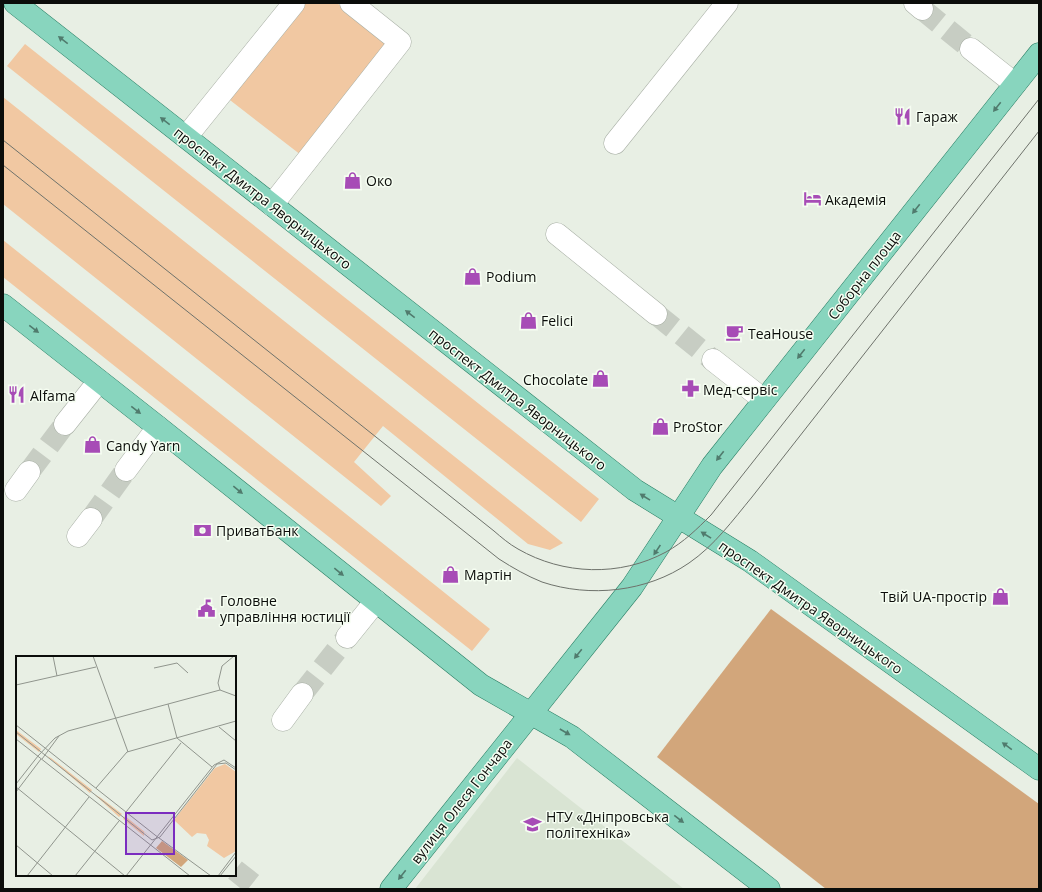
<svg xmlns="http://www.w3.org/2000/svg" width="1042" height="892" font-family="'Open Sans',sans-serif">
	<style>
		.built { fill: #d9e4d3 }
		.green { fill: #f1c8a2 }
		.forest { fill: #d2a67b }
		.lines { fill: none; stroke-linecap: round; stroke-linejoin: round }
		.minor-tunnel { stroke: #c7cdc3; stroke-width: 22; stroke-dasharray: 22 11; stroke-linecap: butt }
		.minor-casing { stroke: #a8afa5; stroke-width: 23 }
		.major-casing { stroke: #287d63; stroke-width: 23 }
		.minor { stroke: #fff; stroke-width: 22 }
		.major { stroke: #88d5be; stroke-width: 22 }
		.tram { stroke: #6e726b; stroke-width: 1 }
		.oneway { fill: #507b6d }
		.labels { text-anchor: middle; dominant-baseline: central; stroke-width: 3; stroke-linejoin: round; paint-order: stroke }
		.poi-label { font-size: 14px; fill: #0b0d0a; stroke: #f5fdf1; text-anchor: start }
		.street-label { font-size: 14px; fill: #0b0d0a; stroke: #f5fdf1 }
		.inset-road { fill: none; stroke: #90958d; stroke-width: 1 }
		.view { fill: #7b2cbf; fill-opacity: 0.15; stroke: #7b2cbf; stroke-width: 2 }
		.inset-edge { fill: none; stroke: #0b0d0a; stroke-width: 2 }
	</style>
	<rect width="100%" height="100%" fill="#e8efe4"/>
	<path class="built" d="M517,758L684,889H415Z"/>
	<path class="green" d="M300,3H337L389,44L301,155L226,97Z
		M25,44L599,499L581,522L7,66Z
		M3,97L563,543L550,550L528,544L383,426L354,462L391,496L381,506L3,204Z
		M3,240L490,629L472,651L3,277Z"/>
	<path class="forest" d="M771,609L1039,804V889H826L657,757Z"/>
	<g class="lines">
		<path class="minor-tunnel" d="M922,9L971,49
			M656,314L713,360
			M29,472L65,424
			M91,519L126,470
			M302,694L347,637
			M235,870L259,889"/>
		<defs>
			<path id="minor" d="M915,3L922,9
				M971,49L1015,84
				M186,137L294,3
				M615,143L727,3
				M272,205L400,42L351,3
				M557,234L656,314
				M713,360L764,400
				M65,424L99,381
				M126,470L158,427
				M16,490L29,472
				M78,536L91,519
				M347,637L376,601
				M283,720L302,694"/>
			<path id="major" d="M15,3L635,490L750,561L1039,769
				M3,305L158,427L481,685L572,737L769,889
				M391,889L632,587L712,466L1039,54"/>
		</defs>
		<use href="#minor" class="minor-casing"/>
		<use href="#major" class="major-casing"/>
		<use href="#minor" class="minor"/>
		<use href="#major" class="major"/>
		<path class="tram" d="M3,140L494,531C501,537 509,544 518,549C563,575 620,577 666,552C684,542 697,529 711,515L1039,99
			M3,165L499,559C513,568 527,576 542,582C590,598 647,592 689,563C714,546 733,520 752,497L1039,131"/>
	</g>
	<defs><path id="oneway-solid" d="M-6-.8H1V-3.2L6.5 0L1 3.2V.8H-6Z"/></defs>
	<g class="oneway">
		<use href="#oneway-solid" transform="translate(63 40) rotate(-142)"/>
		<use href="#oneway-solid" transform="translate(997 107) rotate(128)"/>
		<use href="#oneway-solid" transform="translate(165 121) rotate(-142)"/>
		<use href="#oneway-solid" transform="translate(916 209) rotate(128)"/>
		<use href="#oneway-solid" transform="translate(410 314) rotate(-142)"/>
		<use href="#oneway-solid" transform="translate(34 329) rotate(38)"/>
		<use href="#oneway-solid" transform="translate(801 354) rotate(128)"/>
		<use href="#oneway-solid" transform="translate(136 410) rotate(38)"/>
		<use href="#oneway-solid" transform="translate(720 456) rotate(128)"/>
		<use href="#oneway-solid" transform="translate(238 490) rotate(39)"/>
		<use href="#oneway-solid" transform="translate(645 497) rotate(-148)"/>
		<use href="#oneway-solid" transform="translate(706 535) rotate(-148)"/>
		<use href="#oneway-solid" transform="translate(657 550) rotate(124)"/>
		<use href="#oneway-solid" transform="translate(339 572) rotate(39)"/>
		<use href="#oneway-solid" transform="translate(578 654) rotate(129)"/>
		<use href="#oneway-solid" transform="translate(565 732) rotate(30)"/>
		<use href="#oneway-solid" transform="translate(1007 746) rotate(-144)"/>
		<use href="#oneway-solid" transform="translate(679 819) rotate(38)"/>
		<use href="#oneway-solid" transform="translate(402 875) rotate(128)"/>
	</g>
	<defs>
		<symbol id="restaurant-bare" viewBox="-9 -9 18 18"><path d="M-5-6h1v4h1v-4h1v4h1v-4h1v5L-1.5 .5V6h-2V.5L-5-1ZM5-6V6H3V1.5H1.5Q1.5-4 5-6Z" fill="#a74cb6" stroke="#f5fdf1" stroke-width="2.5" paint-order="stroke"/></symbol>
		<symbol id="shop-bare" viewBox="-9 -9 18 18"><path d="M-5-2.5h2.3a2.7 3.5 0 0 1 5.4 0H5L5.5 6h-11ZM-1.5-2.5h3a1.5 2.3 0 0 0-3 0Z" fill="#a74cb6" stroke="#f5fdf1" stroke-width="2.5" paint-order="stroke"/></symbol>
		<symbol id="hotel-bare" viewBox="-9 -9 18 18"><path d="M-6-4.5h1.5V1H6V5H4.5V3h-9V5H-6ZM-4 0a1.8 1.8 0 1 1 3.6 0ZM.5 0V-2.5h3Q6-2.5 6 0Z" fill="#a74cb6" stroke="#f5fdf1" stroke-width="2.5" paint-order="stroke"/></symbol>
		<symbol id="cafe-bare" viewBox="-9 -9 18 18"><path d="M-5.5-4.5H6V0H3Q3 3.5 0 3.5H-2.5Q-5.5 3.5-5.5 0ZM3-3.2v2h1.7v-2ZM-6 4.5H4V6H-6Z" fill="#a74cb6" stroke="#f5fdf1" stroke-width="2.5" paint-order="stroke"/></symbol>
		<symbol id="pharmacy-bare" viewBox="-9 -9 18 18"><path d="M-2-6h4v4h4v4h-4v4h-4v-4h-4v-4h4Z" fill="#a74cb6" stroke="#f5fdf1" stroke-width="2.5" paint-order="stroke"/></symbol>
		<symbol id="bank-bare" viewBox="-9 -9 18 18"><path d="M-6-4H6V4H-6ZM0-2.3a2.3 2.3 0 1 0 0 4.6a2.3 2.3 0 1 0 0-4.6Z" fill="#a74cb6" stroke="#f5fdf1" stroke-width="2.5" paint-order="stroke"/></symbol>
		<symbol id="civic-bare" viewBox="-9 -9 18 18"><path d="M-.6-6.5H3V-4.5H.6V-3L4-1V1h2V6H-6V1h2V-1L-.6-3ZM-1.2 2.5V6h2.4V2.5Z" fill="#a74cb6" stroke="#f5fdf1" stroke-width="2.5" paint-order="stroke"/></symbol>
		<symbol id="university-bare" viewBox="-9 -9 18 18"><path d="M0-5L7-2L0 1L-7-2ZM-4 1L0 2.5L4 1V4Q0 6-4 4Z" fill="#a74cb6" stroke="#f5fdf1" stroke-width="2.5" paint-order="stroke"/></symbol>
	</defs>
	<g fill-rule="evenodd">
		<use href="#restaurant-bare" x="890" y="104" width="25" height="25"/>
		<use href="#shop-bare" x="340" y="168" width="25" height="25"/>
		<use href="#hotel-bare" x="800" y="186" width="25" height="25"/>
		<use href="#shop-bare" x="460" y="264" width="25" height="25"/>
		<use href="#shop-bare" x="516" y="308" width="25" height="25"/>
		<use href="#cafe-bare" x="722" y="320" width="25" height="25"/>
		<use href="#shop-bare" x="588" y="366" width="25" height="25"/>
		<use href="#pharmacy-bare" x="678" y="376" width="25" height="25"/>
		<use href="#restaurant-bare" x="4" y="382" width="25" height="25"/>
		<use href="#shop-bare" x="648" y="414" width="25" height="25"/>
		<use href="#shop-bare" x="80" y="432" width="25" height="25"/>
		<use href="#bank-bare" x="190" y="518" width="25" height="25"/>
		<use href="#shop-bare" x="438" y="562" width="25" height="25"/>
		<use href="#shop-bare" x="988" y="584" width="25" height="25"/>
		<use href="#civic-bare" x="194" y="596" width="25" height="25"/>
		<use href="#university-bare" x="520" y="812" width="25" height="25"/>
	</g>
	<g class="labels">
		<g class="poi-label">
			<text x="916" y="116">Гараж</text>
			<text x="366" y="180">Око</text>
			<text x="825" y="199">Академія</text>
			<text x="486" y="276">Podium</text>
			<text x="541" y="320">Felici</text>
			<text x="748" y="333">TeaHouse</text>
			<text x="588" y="379" text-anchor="end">Chocolate</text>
			<text x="703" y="389">Мед-сервіс</text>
			<text x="30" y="395">Alfama</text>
			<text x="673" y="426">ProStor</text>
			<text x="106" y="445">Candy Yarn</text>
			<text x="216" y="530">ПриватБанк</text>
			<text x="464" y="574">Мартін</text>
			<text x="987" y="596" text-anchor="end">Твій UA-простір</text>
			<text x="220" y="600">Головне<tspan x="220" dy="16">управління юстиції</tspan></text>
			<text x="546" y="816">НТУ «Дніпровська<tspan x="546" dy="16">політехніка»</tspan></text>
		</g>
		<g class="street-label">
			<text transform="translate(263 198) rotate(38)">проспект Дмитра Яворницького</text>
			<text transform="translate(864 275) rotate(-52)">Соборна площа</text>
			<text transform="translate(518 399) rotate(38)">проспект Дмитра Яворницького</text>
			<text transform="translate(811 607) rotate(35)">проспект Дмитра Яворницького</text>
			<text transform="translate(461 801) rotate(-52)">вулиця Олеся Гончара</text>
		</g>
	</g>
	<g transform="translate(16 656)">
		<rect width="220" height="220" fill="#e8efe4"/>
		<path d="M0,74L25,93L23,96L0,78ZM31,100L35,102L76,134L74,137ZM209,108L220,116V195L208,202L191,190L193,184L190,178L181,177L176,181L158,164L199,112ZM78,138L85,142L106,158L103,161ZM109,160L136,182L128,176V180L107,163Z" fill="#f1c8a2"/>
		<path d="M146,185L172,204L165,211L140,192Z" fill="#d2a67b"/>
		<path class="inset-road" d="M37,0L41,20M77,0L112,96M138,12L161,7L172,17M0,29L80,11M204,34L202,27L206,10L218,0M152,48L161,82L196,111M0,69L139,179L195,220M203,71L220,85M0,76L136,184L144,181L201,108L210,107L220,114M0,83L174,220M22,100L39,82L52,75L204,34L220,40M26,103L43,80M0,128L22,100M0,131L109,220M80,132L111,96L220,65M0,136L25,103M110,156L165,87M0,189L37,220M11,220L73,141M59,220L103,165M110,220L198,109L208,104L220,112M202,220L220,196M204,220L220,200"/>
		<path class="view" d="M110,157H158V198H110Z"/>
		<rect width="220" height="220" class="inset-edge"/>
	</g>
	<rect width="1042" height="892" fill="none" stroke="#0b0d0a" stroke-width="8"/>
</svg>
